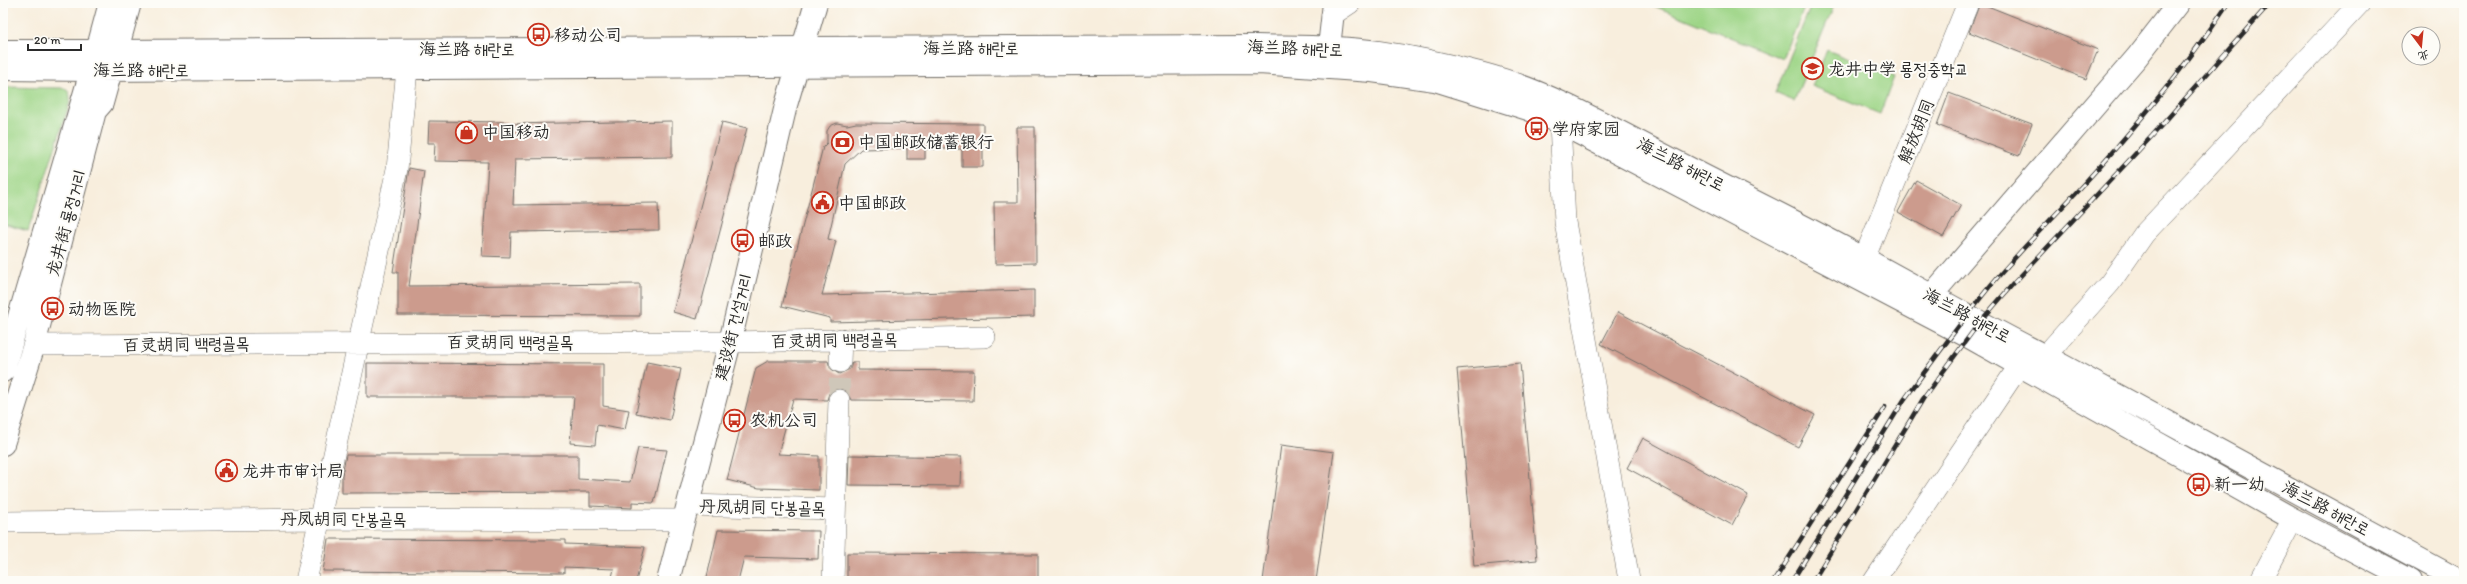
<svg xmlns="http://www.w3.org/2000/svg" width="2467" height="584" font-family="Itim,'LXGW WenKai TC','Poor Story',sans-serif">
	<style>
		.green { fill: #9ed587; stroke: #648059 }
		.building { fill: #cc9b8d }
		.lines { fill: none; stroke-linecap: round; stroke-linejoin: round }
		.street-tunnel { stroke: #cfc7b9; stroke-width: 21; stroke-dasharray: 21 10; stroke-linecap: butt }
		.street-casing { stroke: #736f69; stroke-width: 22 }
		.secondary-casing { stroke: #736f69; stroke-width: 24 }
		.primary-casing { stroke: #736f69; stroke-width: 24 }
		.highway-casing { stroke: #736f69; stroke-width: 24 }
		.street { stroke: #fff; stroke-width: 21 }
		.secondary { stroke: #fff; stroke-width: 22 }
		.primary { stroke: #fff; stroke-width: 22 }
		.highway { stroke: #fff; stroke-width: 22 }
		.rail-casing { stroke: #2b2b2b; stroke-width: 4.5 }
		.rail { stroke: #fdfcf7; stroke-width: 3; stroke-dasharray: 9; stroke-linecap: butt }
		.labels { text-anchor: middle; dominant-baseline: central; stroke-width: 4; stroke-linejoin: round; paint-order: stroke }
		.poi-label { font-size: 17px; fill: #2b2b2b; stroke: #fdfcf7; text-anchor: start }
		.street-label { font-size: 17px; fill: #2b2b2b; stroke: #fdfcf7 }
	</style>
	<rect width="100%" height="100%" fill="#fdfcf7"/>
	<filter id="ink" filterUnits="userSpaceOnUse"><feTurbulence type="fractalNoise" baseFrequency=".025" numOctaves="2"/><feDisplacementMap in="SourceGraphic" scale="8" xChannelSelector="R" yChannelSelector="G"/><feConvolveMatrix kernelMatrix="1 2 1 2 8 2 1 2 1" color-interpolation-filters="sRGB"/></filter>
	<filter id="wash" filterUnits="userSpaceOnUse"><feTurbulence type="fractalNoise" baseFrequency=".012" numOctaves="4" result="noise"/><feDisplacementMap in="SourceGraphic" scale="16" xChannelSelector="R" yChannelSelector="G"/><feGaussianBlur stdDeviation="0.9" result="paint"/><feColorMatrix in="noise" values="0 0 0 0 0 0 0 0 0 0 0 0 0 0 0 0 0 1.4 0 .05"/><feComposite in="paint" operator="in"/></filter>
	<g filter="url(#wash)">
		<rect width="100%" height="100%" fill="#f8eedd"/>
		<path class="green" d="M1647,3H1806L1783,59Z
			M1812,3H1835L1794,101L1775,93Z
			M1827,50L1894,77L1880,114L1812,86Z
			M3,87L62,88C71,90 71,98 69,105L28,231L3,224Z"/>
		<g id="blocks">
			<path class="building" d="M1980,3L2098,50L2086,79L1969,32Z
				M1949,93L2032,124L2019,156L1937,125Z
				M429,121L506,122V124L672,121V157L515,159L513,205L658,203L659,230L511,232L510,257L482,256L488,162L434,161L435,143H428Z
				M722,122L747,128L697,319L673,312Z
				M837,123L847,125L856,123L983,124V167H962V149H925V159H907V148L861,149L845,164L828,239L836,241L822,295L1034,290V317L830,322V318L782,306L823,147L827,143V131L830,126Z
				M1017,127H1035L1036,263L995,264L994,202H1018Z
				M409,168L424,171L409,286L640,284V316L398,315V272H393Z
				M1916,180L1961,205L1943,237L1898,212Z
				M1618,312L1815,415L1798,447L1601,344Z
				M768,361H828L830,368L839,374L850,369L852,362H858V370L974,371L973,401L851,400L846,390L839,388L829,393L827,400L793,399L778,454L819,456V490L759,488L727,480L756,368Z
				M647,362L681,369L670,420L636,413Z
				M367,363L603,364V406L629,410L625,430L597,425L595,445L570,443L574,397H367Z
				M1520,363L1537,560L1474,566L1457,369Z
				M1643,438L1748,495L1732,525L1627,468Z
				M1281,445L1334,452L1316,581H1263Z
				M638,448L667,450L654,503L632,502V508L590,506V492L342,493V475L346,455H578V479L630,482Z
				M849,455L961,457L960,486L848,485Z
				M718,530L819,531L818,559L744,557L738,581H706Z
				M328,539L565,540V544L645,547L636,581H611L614,569L564,567V573L323,571Z
				M847,553L1038,554V581H847Z"/>
		</g>
	</g>
	<g filter="url(#ink)">
		<use href="#blocks" fill-opacity="0" stroke="#736f69" stroke-width="1"/>
		<g class="lines">
			<path class="street-tunnel" d="M839,400L840,362"/>
			<defs>
				<path id="street" d="M1332,15L1350,3
					M1560,123L1565,222L1629,580
					M1864,259L1968,3
					M34,345L730,342L985,337
					M2045,356L2110,283L2144,234L2360,3
					M840,362L841,339
					M688,505L835,509
					M3,522L320,519L684,520
					M306,581L397,169L409,50
					M833,581L839,400
					M1874,581L2019,366
					M2260,581L2293,519"/>
				<path id="secondary" d="M3,51H97
					M1327,65L1334,3
					M3,69L92,70
					M1930,297L2137,57L2179,3
					M668,581L730,342L786,105L816,3"/>
				<path id="primary" d="M117,50L130,3
					M97,51L110,3"/>
				<path id="highway" d="M92,70L1259,63L1372,71L1435,80L1528,109L1560,123L1969,337L2293,519L2411,581
					M3,371L97,51L1257,46C1297,47 1338,46 1378,52C1413,57 1449,65 1483,74C1552,92 1616,131 1679,163C1741,195 1803,225 1863,258C1924,291 1983,325 2045,356L2460,581
					M3,444L34,345L95,111L102,103L115,56"/>
			</defs>
			<use href="#street" class="street-casing"/>
			<use href="#secondary" class="secondary-casing"/>
			<use href="#primary" class="primary-casing"/>
			<use href="#highway" class="highway-casing"/>
			<use href="#street" class="street"/>
			<use href="#secondary" class="secondary"/>
			<use href="#primary" class="primary"/>
			<use href="#highway" class="highway"/>
			<defs>
				<path id="rail" d="M1774,581L1885,407
					M1792,581L1904,400C1931,363 1958,326 1986,291C2012,259 2042,229 2070,199C2127,137 2182,73 2228,3
					M1813,581L1923,399L1979,323L2013,284L2152,136L2270,3"/>
			</defs>
			<use href="#rail" class="rail-casing"/>
			<use href="#rail" class="rail"/>
		</g>
	</g>
	<defs>
		<symbol id="bus-ring" viewBox="-11 -11 22 22"><circle r="9.5" fill="#fdfcf7" stroke="#c8321e" stroke-width="1.5"/><path d="M-5-6H5V4H4V6H2V4H-2V6H-4V4H-5ZM-3.5-4V0h7V-4ZM-3.5 1.2v1.5H-2V1.2ZM2 1.2v1.5H3.5V1.2Z" fill="#c8321e"/></symbol>
		<symbol id="school-ring" viewBox="-11 -11 22 22"><circle r="9.5" fill="#fdfcf7" stroke="#c8321e" stroke-width="1.5"/><path d="M0-5L7-2L0 1L-7-2ZM-4 1L0 2.5L4 1V4Q0 6-4 4Z" fill="#c8321e"/></symbol>
		<symbol id="shop-ring" viewBox="-11 -11 22 22"><circle r="9.5" fill="#fdfcf7" stroke="#c8321e" stroke-width="1.5"/><path d="M-5-2.5h2.3a2.7 3.5 0 0 1 5.4 0H5L5.5 6h-11ZM-1.5-2.5h3a1.5 2.3 0 0 0-3 0Z" fill="#c8321e"/></symbol>
		<symbol id="bank-ring" viewBox="-11 -11 22 22"><circle r="9.5" fill="#fdfcf7" stroke="#c8321e" stroke-width="1.5"/><path d="M-6-4H6V4H-6ZM0-2.3a2.3 2.3 0 1 0 0 4.6a2.3 2.3 0 1 0 0-4.6Z" fill="#c8321e"/></symbol>
		<symbol id="civic-ring" viewBox="-11 -11 22 22"><circle r="9.5" fill="#fdfcf7" stroke="#c8321e" stroke-width="1.5"/><path d="M-.6-6.5H3V-4.5H.6V-3L4-1V1h2V6H-6V1h2V-1L-.6-3ZM-1.2 2.5V6h2.4V2.5Z" fill="#c8321e"/></symbol>
	</defs>
	<g fill-rule="evenodd">
		<use href="#bus-ring" x="526" y="22" width="25" height="25"/>
		<use href="#school-ring" x="1800" y="56" width="25" height="25"/>
		<use href="#bus-ring" x="1524" y="116" width="25" height="25"/>
		<use href="#shop-ring" x="454" y="120" width="25" height="25"/>
		<use href="#bank-ring" x="830" y="130" width="25" height="25"/>
		<use href="#civic-ring" x="810" y="190" width="25" height="25"/>
		<use href="#bus-ring" x="730" y="228" width="25" height="25"/>
		<use href="#bus-ring" x="40" y="296" width="25" height="25"/>
		<use href="#bus-ring" x="722" y="408" width="25" height="25"/>
		<use href="#civic-ring" x="214" y="458" width="25" height="25"/>
		<use href="#bus-ring" x="2186" y="472" width="25" height="25"/>
	</g>
	<g class="labels">
		<g class="poi-label">
			<text x="554" y="35">移动公司</text>
			<text x="1828" y="69">龙井中学 룡정중학교</text>
			<text x="1552" y="129">学府家园</text>
			<text x="482" y="132">中国移动</text>
			<text x="858" y="142">中国邮政储蓄银行</text>
			<text x="838" y="203">中国邮政</text>
			<text x="758" y="241">邮政</text>
			<text x="68" y="309">动物医院</text>
			<text x="750" y="420">农机公司</text>
			<text x="242" y="471">龙井市审计局</text>
			<text x="2214" y="484">新一幼</text>
		</g>
		<g class="street-label">
			<text x="971" y="48">海兰路 해란로</text>
			<text transform="translate(1295 48) rotate(2)">海兰路 해란로</text>
			<text x="467" y="49">海兰路 해란로</text>
			<text x="141" y="70">海兰路 해란로</text>
			<text transform="translate(1916 131) rotate(-68)">解放胡同</text>
			<text transform="translate(1681 164) rotate(27)">海兰路 해란로</text>
			<text transform="translate(66 223) rotate(-75)">龙井街 룡정거리</text>
			<text transform="translate(1967 315) rotate(28)">海兰路 해란로</text>
			<text transform="translate(733 327) rotate(-76)">建设街 건설거리</text>
			<text transform="translate(834 340) rotate(-1)">百灵胡同 백령골목</text>
			<text x="510" y="342">百灵胡同 백령골목</text>
			<text transform="translate(186 344) rotate(-1)">百灵胡同 백령골목</text>
			<text transform="translate(762 507) rotate(1)">丹凤胡同 단봉골목</text>
			<text transform="translate(2326 508) rotate(28)">海兰路 해란로</text>
			<text x="343" y="519">丹凤胡同 단봉골목</text>
		</g>
	</g>
	<rect width="2467" height="584" fill="none" stroke="#fdfcf7" stroke-width="16"/>
	<g transform="translate(2421 46) rotate(164)"><circle r="19" fill="#fdfcf7" stroke="#a9a8a5"/>
	<path d="M0-3L7 15L0 10L-7 15Z" fill="#c8321e"/>
	<text y="-6" font-size="11" font-weight="bold" text-anchor="middle" fill="#2b2b2b">北</text>
	</g>
	<path d="M28 44v6h53v-6" fill="none" stroke="#2b2b2b" stroke-width="2"/>
	<text x="34" y="44" font-size="12" fill="#2b2b2b" stroke="#fdfcf7" stroke-width="3" paint-order="stroke">20 m</text>
</svg>
